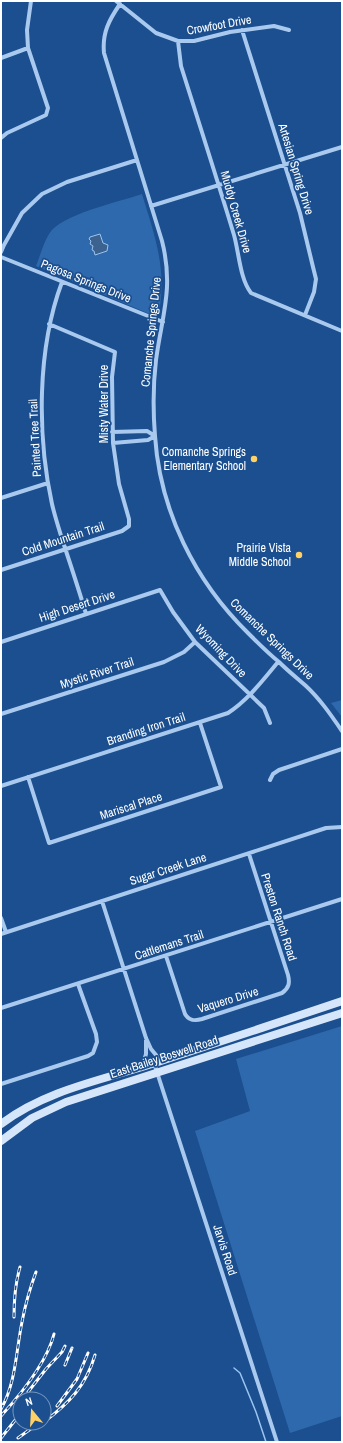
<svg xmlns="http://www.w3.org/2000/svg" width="343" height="1443" font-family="'Archivo Narrow',sans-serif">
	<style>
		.green { fill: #2e69ad }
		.water { fill: #3c6290; stroke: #9cc4f0 }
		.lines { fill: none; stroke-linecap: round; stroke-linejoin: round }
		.stream { stroke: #9cc4f0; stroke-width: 1.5 }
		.street { stroke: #a9c9ee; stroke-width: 4 }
		.secondary { stroke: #d6e6fa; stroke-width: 8 }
		.rail-casing { stroke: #fff; stroke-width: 3 }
		.rail { stroke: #1b4f8f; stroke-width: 1.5; stroke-dasharray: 4.5; stroke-linecap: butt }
		.poi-dot { fill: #ffd166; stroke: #1b4f8f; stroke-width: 1.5 }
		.labels { text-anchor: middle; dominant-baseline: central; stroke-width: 3.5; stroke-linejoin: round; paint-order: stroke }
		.street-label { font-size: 12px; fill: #fff; stroke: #1b4f8f }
		.poi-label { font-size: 12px; fill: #fff; stroke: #1b4f8f; text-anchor: end }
	</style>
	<rect width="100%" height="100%" fill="#1b4f8f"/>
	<path class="green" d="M142,194C155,237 167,268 159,313L158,315H152L36,266C40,256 43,244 49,234C61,214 119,202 142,194Z
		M342,700V717L331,703Z
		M342,1026V1416L290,1433L195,1131L250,1111L236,1059Z"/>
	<path class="water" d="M100,234L103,243L108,245L107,251L95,255L94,251L92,250L93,246L90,244L91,241L89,239L90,237Z"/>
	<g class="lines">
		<path class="stream" d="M234,1368L240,1373L256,1412L266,1442"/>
		<path class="street" d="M116,1L156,33L178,41H194L230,32L274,26L289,30
			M120,4C109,20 102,33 104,53L162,241C174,288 162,315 156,360C153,385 153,411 155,436C160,511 195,581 248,633C258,643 268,653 279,662C288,671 297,678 306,686C320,699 331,715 342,731
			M242,30L300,213L313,267L316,279L314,292L305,315
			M178,41L181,66C199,123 217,179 234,235C239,253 240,279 251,293L342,331
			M1,58L28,48
			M1,138L7,133L46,115L48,108L28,48L27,30L31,1
			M151,206L342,147
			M1,252L4,245L22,213L42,194L67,182L137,160
			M1,257L163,322
			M62,282C37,349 37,435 52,504C55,517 59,529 63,542C71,566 79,590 86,614
			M112,432L147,431L155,436L148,440L113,443
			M1,498L48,483
			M1,570L122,531L129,526V519L119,484L113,443L112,377L115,352L49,324
			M1,642L160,590L173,612L195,642L264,708L270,723
			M1,714L164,662L184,652L195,642
			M28,777L49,843L221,787L200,723
			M270,780L273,774L279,770L342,749
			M1,786L228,713C248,700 263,680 278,662
			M102,901L146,1038L151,1049L161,1061
			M1,918L6,932
			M1,934L326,828L342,827
			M166,956L185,1014C189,1021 195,1021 202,1019L282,993C289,988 290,983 288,975L249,854
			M1,1008L342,899
			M154,1063L277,1442
			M142,1067L146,1054V1040
			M1,1084L88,1056L93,1053L97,1042L96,1034L78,984"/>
		<path class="secondary" d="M1,1124C46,1090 102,1080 155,1063C217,1043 280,1022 342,1001
			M1,1141L32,1118L66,1102L342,1013"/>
		<defs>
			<path id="rail" d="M14,1317C14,1300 15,1284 20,1267
				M65,1365L72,1348
				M28,1392L46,1369L62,1352L65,1346
				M32,1399L35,1396
				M57,1406L77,1379L88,1353
				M1,1409C16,1383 16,1351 22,1322C25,1306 30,1288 36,1272
				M1,1416C21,1394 47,1362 54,1334
				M44,1422C69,1403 86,1386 95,1355
				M1,1438L20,1414
				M18,1438L39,1423"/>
		</defs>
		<use href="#rail" class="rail-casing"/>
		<use href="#rail" class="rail"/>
	</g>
	<g class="poi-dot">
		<circle cx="254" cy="459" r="4"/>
		<circle cx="299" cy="555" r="4"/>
	</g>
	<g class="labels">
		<g class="street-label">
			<text transform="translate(219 25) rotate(-10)">Crowfoot Drive</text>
			<text transform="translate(296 169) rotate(73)">Artesian Spring Drive</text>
			<text transform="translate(236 212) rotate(74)">Muddy Creek Drive</text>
			<text transform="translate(86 281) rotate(22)">Pagosa Springs Drive</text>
			<text transform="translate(151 332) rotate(-84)">Comanche Springs Drive</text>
			<text transform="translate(104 404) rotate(-90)">Misty Water Drive</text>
			<text transform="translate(35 438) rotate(-93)">Painted Tree Trail</text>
			<text transform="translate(63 539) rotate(-18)">Cold Mountain Trail</text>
			<text transform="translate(77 606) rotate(-18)">High Desert Drive</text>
			<text transform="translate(272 639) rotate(44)">Comanche Springs Drive</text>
			<text transform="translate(221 651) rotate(46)">Wyoming Drive</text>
			<text transform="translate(97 673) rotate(-18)">Mystic River Trail</text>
			<text transform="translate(146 729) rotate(-18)">Branding Iron Trail</text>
			<text transform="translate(131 806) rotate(-18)">Mariscal Place</text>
			<text transform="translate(168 869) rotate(-18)">Sugar Creek Lane</text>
			<text transform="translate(279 917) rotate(72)">Preston Ranch Road</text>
			<text transform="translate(169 945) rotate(-18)">Cattlemans Trail</text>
			<text transform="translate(228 1000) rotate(-17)">Vaquero Drive</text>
			<text transform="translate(164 1057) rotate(-18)">East Bailey Boswell Road</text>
			<text transform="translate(225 1250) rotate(72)">Jarvis Road</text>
		</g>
		<g class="poi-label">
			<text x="246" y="452">Comanche Springs<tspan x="246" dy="14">Elementary School</tspan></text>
			<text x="291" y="548">Prairie Vista<tspan x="291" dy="14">Middle School</tspan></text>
		</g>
	</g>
	<rect width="343" height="1443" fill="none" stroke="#ffffff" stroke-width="4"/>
	<g transform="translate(32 1411) rotate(342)"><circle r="19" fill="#1b4f8f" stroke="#7695bc"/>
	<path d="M0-3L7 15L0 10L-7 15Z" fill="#ffd166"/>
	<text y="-6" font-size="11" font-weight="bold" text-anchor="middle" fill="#ffffff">N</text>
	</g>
</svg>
